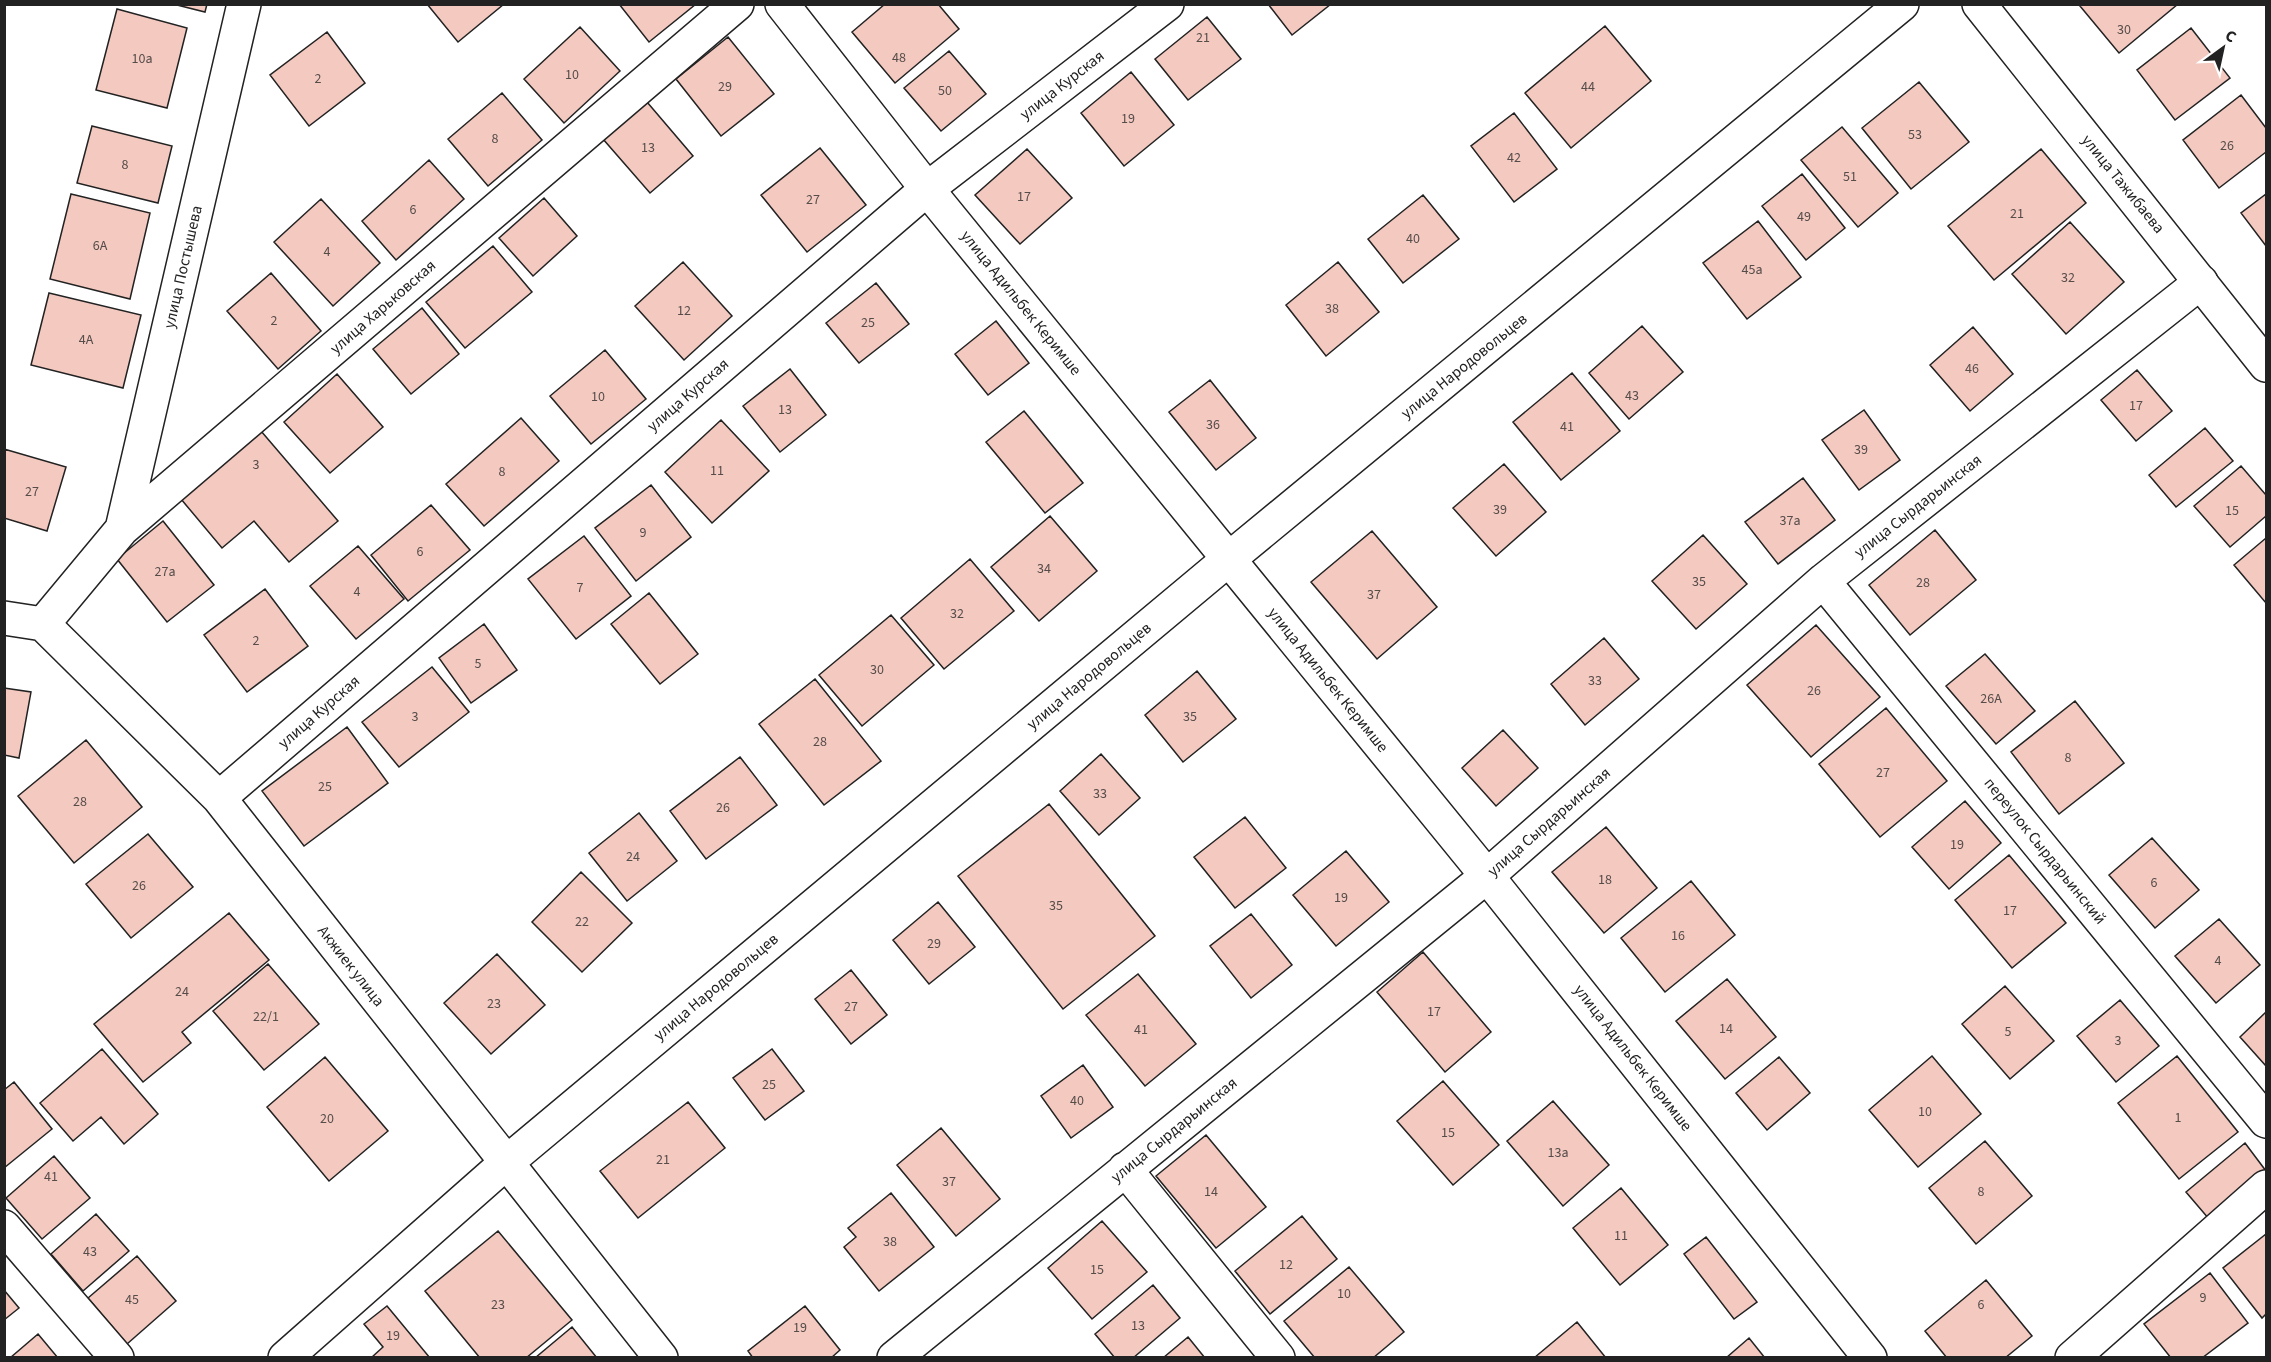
<svg xmlns="http://www.w3.org/2000/svg" width="2271" height="1362" font-family="'Source Sans 3',sans-serif">
	<style>
		.building { fill: #f3c9c0; stroke: #222; stroke-width: 1.5 }
		.lines { fill: none; stroke-linecap: round; stroke-linejoin: round }
		.street-casing { stroke: #222; stroke-width: 36 }
		.secondary-casing { stroke: #222; stroke-width: 36 }
		.street { stroke: #fff; stroke-width: 33 }
		.secondary { stroke: #fff; stroke-width: 33 }
		.labels { text-anchor: middle; dominant-baseline: central; stroke-width: 4.5; stroke-linejoin: round; paint-order: stroke }
		.number-label { font-size: 14px; fill: #564c4a }
		.street-label { font-size: 16px; fill: #222; stroke: #fff }
	</style>
	<rect width="100%" height="100%" fill="#fff"/>
	<path class="building" d="M173,4H207L205,12Z
		M427,4H504L458,42Z
		M619,4H696L649,42Z
		M885,4H938L959,29L895,83L852,32Z
		M1268,4H1331L1292,35Z
		M2082,4H2178L2119,53L2080,6Z
		M117,9L187,28L167,108L96,90Z
		M1207,17L1241,59L1188,100L1155,59Z
		M1605,26L1651,81L1571,148L1525,93Z
		M580,27L620,71L564,123L524,79Z
		M2191,28L2230,78L2175,120L2137,70Z
		M327,32L365,83L309,126L270,75Z
		M728,37L774,94L721,136L676,79Z
		M949,51L986,94L941,131L904,88Z
		M1131,72L1174,125L1124,166L1081,113Z
		M1919,82L1969,142L1911,189L1862,128Z
		M502,93L542,140L488,186L448,139Z
		M2241,95L2266,128V152L2219,188L2183,140Z
		M647,102L693,156L650,193L603,139Z
		M1514,113L1557,169L1514,202L1471,146Z
		M92,126L172,146L158,203L77,183Z
		M1842,127L1898,193L1858,227L1801,160Z
		M820,148L866,205L807,252L761,195Z
		M1027,149L1072,198L1020,244L975,195Z
		M2041,149L2086,203L1994,280L1948,226Z
		M429,160L464,199L396,260L362,221Z
		M1802,174L1845,228L1806,260L1762,206Z
		M71,194L150,213L130,299L50,279Z
		M2266,194V246L2241,213Z
		M1423,195L1459,239L1403,283L1368,239Z
		M544,198L577,236L533,276L499,238Z
		M321,199L380,263L333,306L274,242Z
		M1758,221L1801,277L1747,319L1703,263Z
		M2070,222L2124,282L2066,334L2012,274Z
		M493,246L532,292L465,348L426,302Z
		M683,262L732,316L684,360L635,306Z
		M1338,262L1379,312L1326,356L1286,305Z
		M271,273L321,331L278,369L227,311Z
		M876,283L909,324L859,363L826,323Z
		M49,293L141,315L123,388L31,365Z
		M422,308L459,354L411,394L373,349Z
		M996,321L1029,363L988,395L955,354Z
		M1642,326L1683,372L1629,419L1589,373Z
		M1973,327L2013,374L1970,411L1930,365Z
		M605,350L646,399L591,444L550,396Z
		M790,369L826,415L780,452L743,406Z
		M2137,370L2172,411L2136,441L2101,400Z
		M1572,373L1620,431L1561,480L1513,422Z
		M337,374L383,427L330,473L284,422Z
		M1210,380L1256,438L1216,470L1169,412Z
		M1864,410L1900,460L1859,490L1822,440Z
		M1024,411L1083,483L1045,513L986,442Z
		M521,418L559,461L484,526L446,484Z
		M721,420L769,471L712,523L665,472Z
		M2205,428L2233,461L2176,507L2149,475Z
		M261,431L338,521L289,562L254,521L222,548L181,499Z
		M4,449L66,467L47,531L4,518Z
		M1504,464L1546,512L1496,556L1453,508Z
		M2241,466L2266,495V516L2230,547L2194,506Z
		M1803,478L1835,520L1778,564L1745,522Z
		M651,485L691,537L636,581L595,528Z
		M431,505L470,550L408,601L371,555Z
		M1050,516L1097,571L1039,621L991,567Z
		M163,521L214,585L167,622L117,559Z
		M1935,530L1976,580L1910,635L1869,585Z
		M1372,531L1437,607L1377,659L1311,582Z
		M1703,535L1747,584L1696,629L1652,581Z
		M584,536L631,596L576,639L528,579Z
		M2266,538V603L2234,565Z
		M358,546L404,599L356,639L310,586Z
		M970,559L1014,611L944,669L901,618Z
		M265,589L308,646L247,692L204,635Z
		M649,593L698,654L660,684L611,624Z
		M891,615L934,665L862,726L819,675Z
		M484,624L517,670L471,703L439,658Z
		M1816,625L1880,697L1811,757L1747,685Z
		M1604,638L1639,679L1585,725L1551,684Z
		M1985,654L2035,711L1996,744L1946,686Z
		M432,667L469,712L399,767L362,722Z
		M1197,671L1236,719L1183,762L1145,715Z
		M815,679L881,761L824,805L759,724Z
		M4,688L31,692L19,758L4,755Z
		M2075,701L2124,763L2059,814L2011,752Z
		M1886,708L1947,781L1880,837L1819,764Z
		M347,727L388,783L304,846L262,791Z
		M1503,730L1538,768L1496,806L1462,768Z
		M86,740L142,807L74,863L18,796Z
		M1101,754L1140,798L1099,835L1060,791Z
		M740,757L777,805L706,859L670,811Z
		M1965,801L2001,843L1949,889L1912,847Z
		M1049,804L1155,936L1063,1009L958,876Z
		M639,813L677,861L627,901L589,853Z
		M1245,817L1286,868L1235,908L1194,857Z
		M1606,827L1657,888L1604,933L1552,872Z
		M148,834L193,887L131,938L86,884Z
		M2152,838L2199,890L2155,928L2109,875Z
		M1346,851L1389,902L1336,946L1293,895Z
		M2009,855L2066,923L2012,968L1955,900Z
		M581,872L632,923L582,972L532,922Z
		M1691,881L1735,935L1665,992L1621,938Z
		M938,902L975,947L929,984L893,940Z
		M229,913L269,960L182,1032L191,1043L143,1082L94,1024Z
		M1251,914L1292,965L1251,998L1210,946Z
		M2219,919L2260,965L2216,1003L2175,956Z
		M1423,952L1491,1032L1445,1072L1377,992Z
		M497,954L545,1005L491,1054L444,1003Z
		M268,964L319,1024L264,1070L213,1011Z
		M851,970L887,1015L851,1044L815,999Z
		M1138,974L1196,1044L1145,1086L1086,1015Z
		M1727,979L1776,1037L1725,1079L1676,1021Z
		M2005,986L2054,1041L2010,1079L1962,1024Z
		M2120,1000L2159,1046L2116,1082L2077,1036Z
		M2266,1012V1066L2240,1037Z
		M102,1049L158,1114L124,1144L101,1117L73,1141L40,1103Z
		M772,1049L804,1091L765,1120L733,1078Z
		M1932,1056L1981,1114L1918,1167L1869,1110Z
		M2177,1056L2238,1132L2179,1179L2118,1103Z
		M325,1057L388,1131L329,1181L267,1107Z
		M1779,1057L1810,1093L1767,1130L1736,1093Z
		M1083,1065L1113,1107L1071,1138L1041,1096Z
		M1443,1081L1499,1145L1453,1185L1397,1121Z
		M14,1082L52,1129L4,1168V1090Z
		M1553,1101L1609,1165L1563,1206L1507,1141Z
		M688,1102L725,1148L638,1218L600,1171Z
		M941,1128L1000,1199L956,1236L897,1165Z
		M1206,1135L1266,1207L1216,1248L1156,1176Z
		M1985,1141L2032,1196L1976,1244L1929,1188Z
		M2245,1143L2266,1171L2209,1219L2186,1192Z
		M54,1156L90,1198L42,1239L6,1198Z
		M1621,1188L1668,1245L1620,1285L1573,1228Z
		M891,1193L934,1247L879,1291L844,1247L856,1237L848,1228Z
		M96,1214L129,1251L83,1291L51,1254Z
		M1302,1216L1337,1259L1270,1314L1235,1271Z
		M1102,1221L1147,1272L1092,1319L1048,1268Z
		M498,1231L572,1320L526,1358H480L425,1291Z
		M2266,1234V1314L2262,1318L2223,1268Z
		M1706,1237L1757,1302L1734,1319L1684,1254Z
		M137,1256L176,1301L127,1344L88,1298Z
		M1349,1267L1404,1332L1373,1358H1315L1284,1321Z
		M2210,1273L2248,1323L2202,1358H2171L2144,1324Z
		M1986,1280L2032,1336L2005,1358H1947L1925,1331Z
		M1153,1285L1180,1318L1133,1358H1115L1095,1334Z
		M4,1290L19,1308L4,1320Z
		M387,1306L430,1358H371L383,1347L364,1324Z
		M805,1306L840,1350L831,1358H753L748,1351Z
		M1577,1322L1606,1358H1534Z
		M572,1327L597,1358H535Z
		M38,1334L58,1358H10Z
		M1188,1337L1205,1358H1163Z
		M1749,1338L1765,1358H1726Z"/>
	<g class="lines">
		<defs>
			<path id="street" d="M122,529L244,4
				M1823,581L2266,1121
				M4,618L43,624L219,798L661,1358
				M43,624L122,529L737,4
				M219,798L927,189L1167,4
				M1125,1169L1278,1358
				M4,1227L117,1358
				M285,1358L507,1162L1230,558L1902,4
				M894,1358L1487,876L1823,581L2201,282
				M2072,1358L2266,1187"/>
			<path id="secondary" d="M782,4L927,189L1487,876L1870,1358
				M1979,4L2266,365"/>
		</defs>
		<use href="#street" class="street-casing"/>
		<use href="#secondary" class="secondary-casing"/>
		<use href="#street" class="street"/>
		<use href="#secondary" class="secondary"/>
	</g>
	<g class="labels">
		<g class="number-label">
			<text x="2124" y="30">30</text>
			<text x="1203" y="38">21</text>
			<text x="899" y="58">48</text>
			<text x="142" y="59">10а</text>
			<text x="572" y="75">10</text>
			<text x="318" y="79">2</text>
			<text x="725" y="87">29</text>
			<text x="1588" y="87">44</text>
			<text x="945" y="91">50</text>
			<text x="1128" y="119">19</text>
			<text x="1915" y="135">53</text>
			<text x="495" y="139">8</text>
			<text x="2227" y="146">26</text>
			<text x="648" y="148">13</text>
			<text x="1514" y="158">42</text>
			<text x="125" y="165">8</text>
			<text x="1850" y="177">51</text>
			<text x="1024" y="197">17</text>
			<text x="813" y="200">27</text>
			<text x="413" y="210">6</text>
			<text x="2017" y="214">21</text>
			<text x="1804" y="217">49</text>
			<text x="1413" y="239">40</text>
			<text x="100" y="246">6А</text>
			<text x="327" y="252">4</text>
			<text x="1752" y="270">45а</text>
			<text x="2068" y="278">32</text>
			<text x="1332" y="309">38</text>
			<text x="684" y="311">12</text>
			<text x="274" y="321">2</text>
			<text x="868" y="323">25</text>
			<text x="86" y="340">4А</text>
			<text x="1972" y="369">46</text>
			<text x="1632" y="396">43</text>
			<text x="598" y="397">10</text>
			<text x="2136" y="406">17</text>
			<text x="785" y="410">13</text>
			<text x="1213" y="425">36</text>
			<text x="1567" y="427">41</text>
			<text x="1861" y="450">39</text>
			<text x="256" y="465">3</text>
			<text x="717" y="471">11</text>
			<text x="502" y="472">8</text>
			<text x="32" y="492">27</text>
			<text x="1500" y="510">39</text>
			<text x="2232" y="511">15</text>
			<text x="1790" y="521">37а</text>
			<text x="643" y="533">9</text>
			<text x="420" y="552">6</text>
			<text x="1044" y="569">34</text>
			<text x="165" y="572">27а</text>
			<text x="1699" y="582">35</text>
			<text x="1923" y="583">28</text>
			<text x="580" y="588">7</text>
			<text x="357" y="592">4</text>
			<text x="1374" y="595">37</text>
			<text x="957" y="614">32</text>
			<text x="256" y="641">2</text>
			<text x="478" y="664">5</text>
			<text x="877" y="670">30</text>
			<text x="1595" y="681">33</text>
			<text x="1814" y="691">26</text>
			<text x="1991" y="699">26А</text>
			<text x="415" y="717">3</text>
			<text x="1190" y="717">35</text>
			<text x="820" y="742">28</text>
			<text x="2068" y="758">8</text>
			<text x="1883" y="773">27</text>
			<text x="325" y="787">25</text>
			<text x="1100" y="794">33</text>
			<text x="80" y="802">28</text>
			<text x="723" y="808">26</text>
			<text x="1957" y="845">19</text>
			<text x="633" y="857">24</text>
			<text x="1605" y="880">18</text>
			<text x="2154" y="883">6</text>
			<text x="139" y="886">26</text>
			<text x="1341" y="898">19</text>
			<text x="1056" y="906">35</text>
			<text x="2010" y="911">17</text>
			<text x="582" y="922">22</text>
			<text x="1678" y="936">16</text>
			<text x="934" y="944">29</text>
			<text x="2218" y="961">4</text>
			<text x="182" y="992">24</text>
			<text x="494" y="1004">23</text>
			<text x="851" y="1007">27</text>
			<text x="1434" y="1012">17</text>
			<text x="266" y="1017">22/1</text>
			<text x="1726" y="1029">14</text>
			<text x="1141" y="1030">41</text>
			<text x="2008" y="1032">5</text>
			<text x="2118" y="1041">3</text>
			<text x="769" y="1085">25</text>
			<text x="1077" y="1101">40</text>
			<text x="1925" y="1112">10</text>
			<text x="2178" y="1118">1</text>
			<text x="327" y="1119">20</text>
			<text x="1448" y="1133">15</text>
			<text x="1558" y="1153">13а</text>
			<text x="663" y="1160">21</text>
			<text x="51" y="1177">41</text>
			<text x="949" y="1182">37</text>
			<text x="1211" y="1192">14</text>
			<text x="1981" y="1192">8</text>
			<text x="1621" y="1236">11</text>
			<text x="890" y="1242">38</text>
			<text x="90" y="1252">43</text>
			<text x="1286" y="1265">12</text>
			<text x="1097" y="1270">15</text>
			<text x="1344" y="1294">10</text>
			<text x="2203" y="1298">9</text>
			<text x="132" y="1300">45</text>
			<text x="498" y="1305">23</text>
			<text x="1981" y="1305">6</text>
			<text x="1138" y="1326">13</text>
			<text x="800" y="1328">19</text>
			<text x="393" y="1336">19</text>
		</g>
		<g class="street-label">
			<text transform="translate(1062 85) rotate(-38)">улица Курская</text>
			<text transform="translate(2123 184) rotate(51)">улица Тажибаева</text>
			<text transform="translate(183 267) rotate(-77)">улица Постышева</text>
			<text transform="translate(1021 303) rotate(51)">улица Адильбек Керимше</text>
			<text transform="translate(383 307) rotate(-41)">улица Харьковская</text>
			<text transform="translate(1464 366) rotate(-39)">улица Народовольцев</text>
			<text transform="translate(688 395) rotate(-41)">улица Курская</text>
			<text transform="translate(1918 506) rotate(-38)">улица Сырдарьинская</text>
			<text transform="translate(1089 676) rotate(-40)">улица Народовольцев</text>
			<text transform="translate(1328 680) rotate(51)">улица Адильбек Керимше</text>
			<text transform="translate(319 712) rotate(-41)">улица Курская</text>
			<text transform="translate(1549 822) rotate(-41)">улица Сырдарьинская</text>
			<text transform="translate(2045 851) rotate(51)">переулок Сырдарьинский</text>
			<text transform="translate(351 966) rotate(52)">Акжиек улица</text>
			<text transform="translate(716 987) rotate(-40)">улица Народовольцев</text>
			<text transform="translate(1633 1058) rotate(52)">улица Адильбек Керимше</text>
			<text transform="translate(1174 1130) rotate(-39)">улица Сырдарьинская</text>
		</g>
	</g>
	<rect width="2271" height="1362" fill="none" stroke="#222222" stroke-width="12"/>
	<g transform="translate(2223 48) rotate(33)" stroke="#ffffff" stroke-width="4.5" paint-order="stroke">
	<path d="M0-4.5L10 22L0 15L-10 22Z" fill="#222222"/>
	<text y="-9" font-size="16" font-weight="bold" text-anchor="middle" fill="#222222">С</text>
	</g>
</svg>
